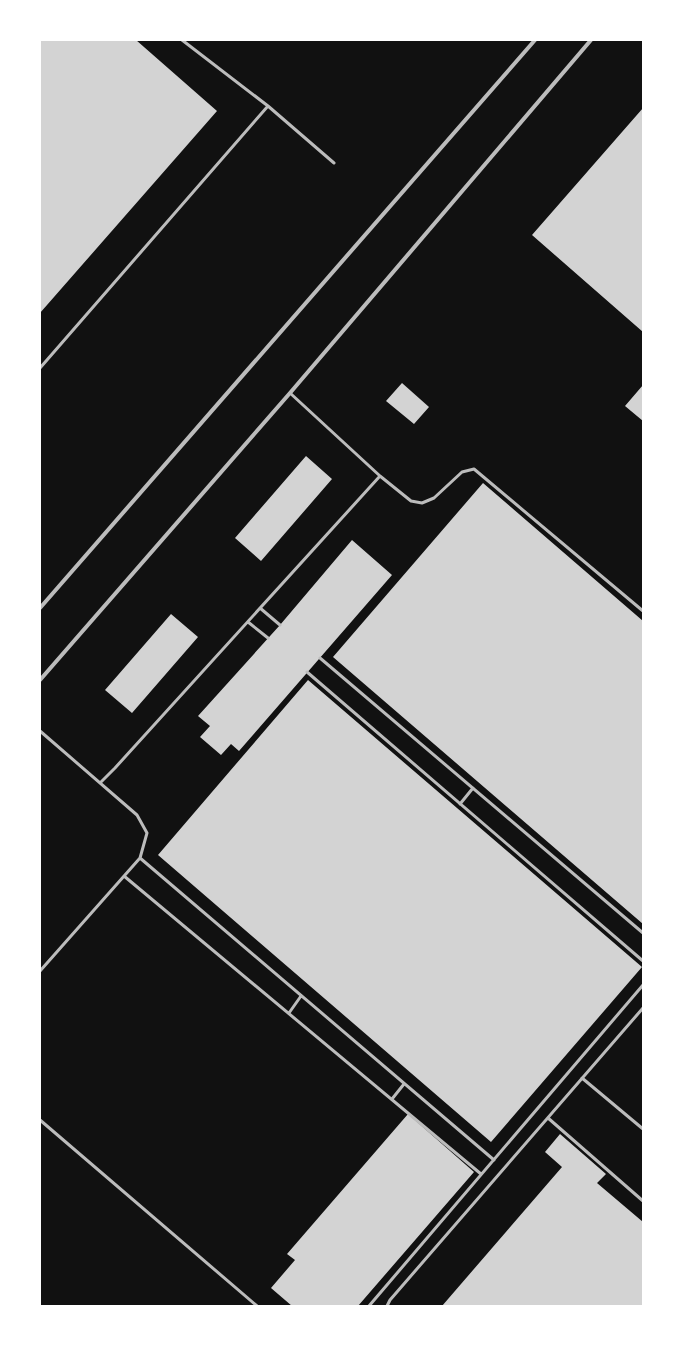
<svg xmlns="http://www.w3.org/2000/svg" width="683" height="1346" font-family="'DejaVu Sans',sans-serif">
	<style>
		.building { fill: #d3d3d3 }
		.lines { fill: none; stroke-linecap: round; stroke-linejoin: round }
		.service { stroke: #bcbcbc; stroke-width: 3 }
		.minor { stroke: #bcbcbc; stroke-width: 4 }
	</style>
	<rect width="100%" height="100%" fill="#111"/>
	<path class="building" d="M40,40H136L217,111L40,313Z
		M643,108V332L532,235Z
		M402,383L429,407L414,424L386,401Z
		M643,385V421L625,406Z
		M306,456L332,479L261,561L235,538Z
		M483,483L643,621V924L333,657Z
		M352,540L392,575L239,751L231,744L221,755L200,737L210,726L198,716L280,625Z
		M171,614L198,637L132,713L105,690Z
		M308,680L642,967L491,1142L158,855Z
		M408,1114L474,1172L358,1306H292L271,1288L295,1260L287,1254Z
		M560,1134L606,1174L597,1183L643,1222V1306H442L562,1167L545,1152Z"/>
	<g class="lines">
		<path class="service" d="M182,40L268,106L334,163
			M40,368L268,106
			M290,393L380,476L411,501L422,503L434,498L462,472L474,469L643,611
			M260,608L280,625
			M248,622L268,638
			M320,658L643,933
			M307,672L643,961
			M40,731L137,815L147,833L140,858L40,971
			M100,783L115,768L380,476
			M460,804L473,788
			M140,858L494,1160
			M124,876L481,1174
			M289,1013L301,996
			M582,1078L643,1129
			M392,1099L404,1084
			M548,1118L643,1201
			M40,1120L257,1306
			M369,1306L643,985
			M387,1306L390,1300L643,1008"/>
		<path class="minor" d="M40,608L535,40
			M40,680L290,393L591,40"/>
	</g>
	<rect width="683" height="1346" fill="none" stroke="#ffffff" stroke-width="82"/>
</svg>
